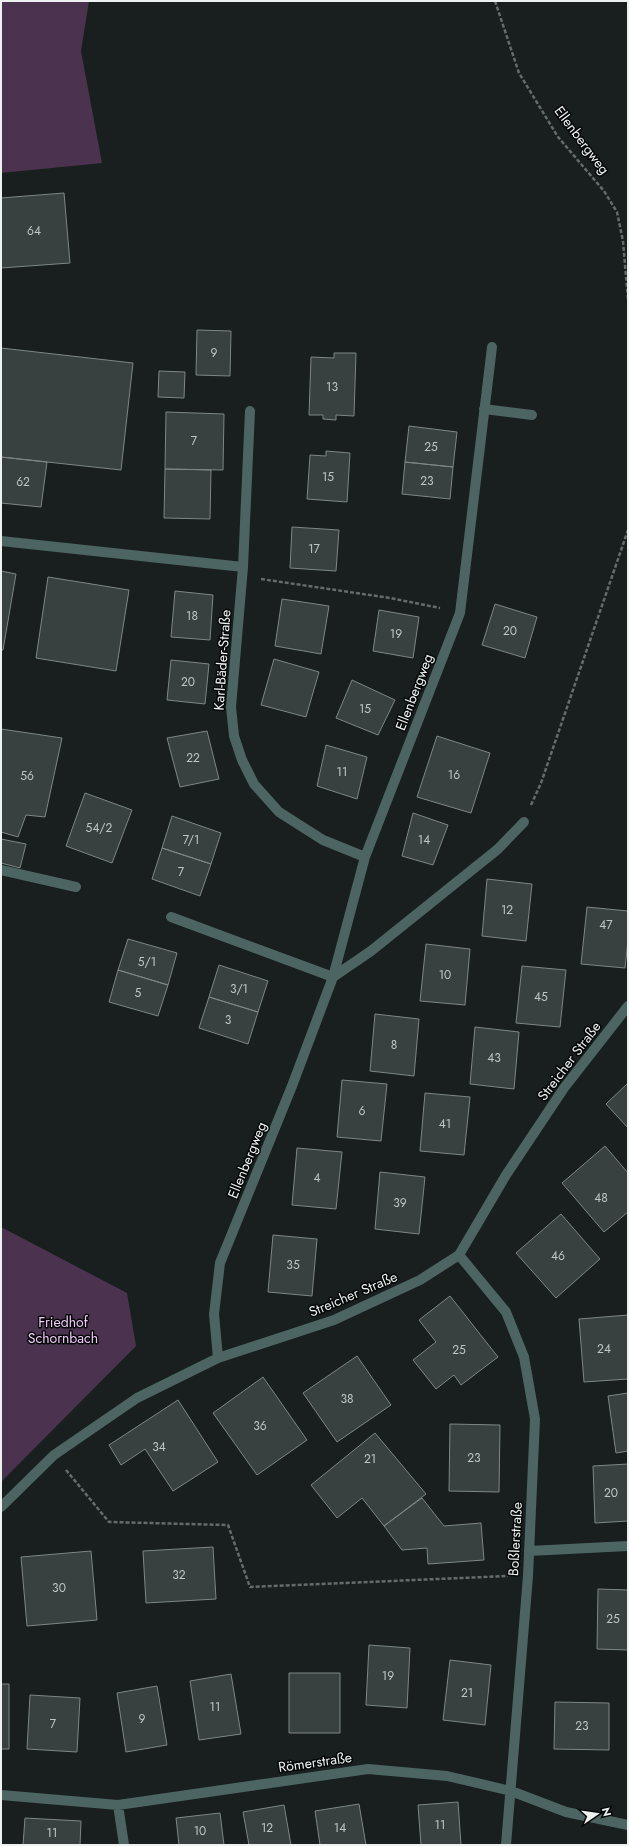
<svg xmlns="http://www.w3.org/2000/svg" width="629" height="1846" font-family="Jost,sans-serif">
	<style>
		.green { fill: #4b3350 }
		.building { fill: #394140; stroke: #7d8785 }
		.lines { fill: none; stroke-linecap: round; stroke-linejoin: round }
		.path { stroke: #656b6a; stroke-width: 2.5; stroke-dasharray: 4 2; stroke-linecap: butt }
		.service { stroke: #4c6562; stroke-width: 10 }
		.minor { stroke: #4c6562; stroke-width: 10 }
		.labels { text-anchor: middle; dominant-baseline: central; stroke-width: 3; stroke-linejoin: round; paint-order: stroke }
		.number-label { font-size: 12px; fill: #c0c6c5 }
		.street-label { font-size: 14px; fill: #edf2f1; stroke: #060808 }
		.park-label { font-size: 14px; fill: #f2cbfb; stroke: #060808 }
	</style>
	<rect width="100%" height="100%" fill="#181f1e"/>
	<path class="green" d="M1,1H89L81,51L102,163L1,173Z
		M1,1227L127,1293L136,1346L1,1482Z"/>
	<path class="building" d="M64,193L70,263L1,268V198Z
		M197,330L231,331L230,376L196,375Z
		M1,348L133,363L121,470L1,457Z
		M334,353H356L354,416L336,415V420L323,419V415H309L311,357L334,358Z
		M159,371L185,372L184,398L158,397Z
		M166,412L224,414L223,470L165,469Z
		M409,426L457,432L453,467L405,462Z
		M326,451L350,453L347,502L307,499L310,455L326,456Z
		M1,457L47,462L41,507L1,503Z
		M405,462L453,467L450,499L402,494Z
		M165,469L211,470L210,519L164,518Z
		M292,527L339,530L336,571L290,568Z
		M1,571L16,574L3,650H1Z
		M48,577L129,590L116,671L36,658Z
		M175,591L213,595L210,640L171,637Z
		M282,599L329,606L321,654L275,646Z
		M495,604L537,617L525,658L482,645Z
		M379,610L419,617L413,658L373,651Z
		M274,659L319,672L306,717L261,705Z
		M171,660L209,664L205,704L167,700Z
		M352,680L395,700L378,735L336,718Z
		M1,729L62,738L45,817L26,815L18,837L1,832Z
		M207,731L219,779L180,787L167,738Z
		M437,736L490,753L471,813L417,797Z
		M326,745L367,757L357,799L317,786Z
		M85,793L132,810L112,863L66,846Z
		M413,813L448,825L433,865L402,856Z
		M172,816L221,833L211,864L162,848Z
		M1,839L26,844L20,868L1,863Z
		M162,848L211,864L200,896L152,879Z
		M487,879L532,884L526,941L482,936Z
		M587,907L628,911V940L625,968L581,964Z
		M128,939L177,953L168,985L118,970Z
		M426,944L470,949L465,1005L420,1001Z
		M219,965L268,981L258,1012L209,997Z
		M522,966L566,970L560,1027L516,1023Z
		M118,970L168,985L158,1016L109,1002Z
		M209,997L258,1012L248,1044L199,1028Z
		M375,1014L419,1019L414,1076L370,1071Z
		M475,1027L519,1032L514,1089L470,1084Z
		M342,1080L387,1084L381,1141L337,1137Z
		M628,1083V1128L606,1104Z
		M425,1093L470,1097L464,1155L420,1151Z
		M605,1146L628,1173V1212L604,1232L562,1183Z
		M297,1148L342,1152L336,1209L292,1205Z
		M380,1172L425,1177L419,1234L375,1229Z
		M561,1214L600,1259L556,1298L516,1253Z
		M273,1235L317,1239L312,1296L268,1292Z
		M450,1296L498,1357L461,1385L454,1375L436,1389L413,1360L436,1342L419,1320Z
		M628,1315V1379L584,1382L579,1319Z
		M357,1356L391,1405L337,1442L303,1393Z
		M263,1377L307,1440L257,1475L213,1413Z
		M628,1393V1451L616,1453L608,1396Z
		M178,1400L218,1462L173,1491L145,1449L121,1465L109,1445Z
		M450,1424L500,1425L499,1492L449,1491Z
		M375,1433L426,1494L384,1526L362,1498L337,1518L311,1485Z
		M628,1464V1521L595,1523L593,1466Z
		M422,1498L444,1526L481,1523L484,1560L428,1564L427,1548L402,1550L384,1526Z
		M213,1547L216,1599L146,1603L143,1551Z
		M91,1551L97,1620L27,1626L21,1557Z
		M598,1589L628,1590V1650L597,1649Z
		M369,1645L410,1648L407,1708L366,1705Z
		M450,1660L491,1665L485,1725L443,1720Z
		M289,1673H340V1733H289Z
		M231,1674L241,1734L199,1740L190,1681Z
		M1,1684H9V1749H1Z
		M157,1686L167,1745L126,1752L117,1693Z
		M30,1695L80,1698L77,1752L27,1749Z
		M555,1702L609,1703V1750L554,1749Z
		M458,1802L461,1845H421L418,1805Z
		M359,1804L366,1845H320L315,1811Z
		M284,1805L291,1845H249L243,1812Z
		M220,1813L224,1845H179L176,1818Z
		M25,1818L81,1821L80,1845H23Z"/>
	<g class="lines">
		<path class="path" d="M495,1L519,73L558,137L604,191L617,212L623,241L628,300
			M261,579L390,598L440,608
			M531,805L541,783L628,530
			M66,1470L109,1522L228,1525L250,1587L508,1576"/>
		<path class="service" d="M1,870L76,887
			M171,917L333,977
			M529,1551L628,1546"/>
		<path class="minor" d="M484,409L532,415
			M250,411L243,567L231,707L234,736L242,760L254,784L279,812L323,840L365,857
			M1,541L243,567
			M333,977L371,951L498,849L524,822
			M459,1255L506,1312L524,1357L535,1419L528,1576L506,1845
			M218,1358L214,1314L220,1263L292,1086L333,977L365,857L460,613L492,347
			M1,1507L54,1455L137,1398L218,1358L334,1320L420,1280L459,1255L506,1175L564,1088L628,1006
			M1,1795L118,1805L368,1769L447,1776L511,1791L566,1812L628,1825
			M118,1805L124,1845"/>
	</g>
	<g class="labels">
		<g class="number-label">
			<text x="34" y="231">64</text>
			<text x="214" y="353">9</text>
			<text x="332" y="387">13</text>
			<text x="194" y="441">7</text>
			<text x="431" y="447">25</text>
			<text x="328" y="477">15</text>
			<text x="427" y="481">23</text>
			<text x="23" y="482">62</text>
			<text x="314" y="549">17</text>
			<text x="192" y="616">18</text>
			<text x="510" y="631">20</text>
			<text x="396" y="634">19</text>
			<text x="188" y="682">20</text>
			<text x="365" y="709">15</text>
			<text x="193" y="758">22</text>
			<text x="342" y="772">11</text>
			<text x="454" y="775">16</text>
			<text x="27" y="776">56</text>
			<text x="99" y="828">54/2</text>
			<text x="191" y="840">7/1</text>
			<text x="424" y="840">14</text>
			<text x="181" y="872">7</text>
			<text x="507" y="910">12</text>
			<text x="606" y="925">47</text>
			<text x="147" y="962">5/1</text>
			<text x="445" y="975">10</text>
			<text x="239" y="989">3/1</text>
			<text x="138" y="993">5</text>
			<text x="541" y="997">45</text>
			<text x="228" y="1020">3</text>
			<text x="394" y="1045">8</text>
			<text x="494" y="1058">43</text>
			<text x="362" y="1111">6</text>
			<text x="445" y="1124">41</text>
			<text x="317" y="1178">4</text>
			<text x="601" y="1198">48</text>
			<text x="400" y="1203">39</text>
			<text x="558" y="1256">46</text>
			<text x="293" y="1265">35</text>
			<text x="604" y="1349">24</text>
			<text x="459" y="1350">25</text>
			<text x="347" y="1399">38</text>
			<text x="260" y="1426">36</text>
			<text x="159" y="1447">34</text>
			<text x="474" y="1458">23</text>
			<text x="370" y="1459">21</text>
			<text x="611" y="1493">20</text>
			<text x="179" y="1575">32</text>
			<text x="59" y="1588">30</text>
			<text x="613" y="1619">25</text>
			<text x="388" y="1676">19</text>
			<text x="467" y="1693">21</text>
			<text x="215" y="1707">11</text>
			<text x="142" y="1719">9</text>
			<text x="53" y="1724">7</text>
			<text x="582" y="1726">23</text>
			<text x="440" y="1825">11</text>
			<text x="267" y="1828">12</text>
			<text x="340" y="1828">14</text>
			<text x="200" y="1831">10</text>
			<text x="52" y="1833">11</text>
		</g>
		<g class="street-label">
			<text transform="translate(582 140) rotate(53)">Ellenbergweg</text>
			<text transform="translate(222 660) rotate(-86)">Karl-Bäder-Straße</text>
			<text transform="translate(414 692) rotate(-69)">Ellenbergweg</text>
			<text transform="translate(569 1061) rotate(-53)">Streicher Straße</text>
			<text transform="translate(247 1160) rotate(-68)">Ellenbergweg</text>
			<text transform="translate(353 1294) rotate(-23)">Streicher Straße</text>
			<text transform="translate(515 1539) rotate(-87)">Boßlerstraße</text>
			<text transform="translate(315 1762) rotate(-8)">Römerstraße</text>
		</g>
		<g class="park-label">
			<text x="63" y="1322">Friedhof<tspan x="63" dy="16">Schornbach</tspan></text>
		</g>
	</g>
	<rect width="629" height="1846" fill="none" stroke="#edf2f1" stroke-width="4"/>
	<g transform="translate(597 1814) rotate(77)" stroke="#060808" stroke-width="3" paint-order="stroke">
	<path d="M0-3L7 15L0 10L-7 15Z" fill="#edf2f1"/>
	<text y="-6" font-size="11" font-weight="bold" text-anchor="middle" fill="#edf2f1">N</text>
	</g>
</svg>
